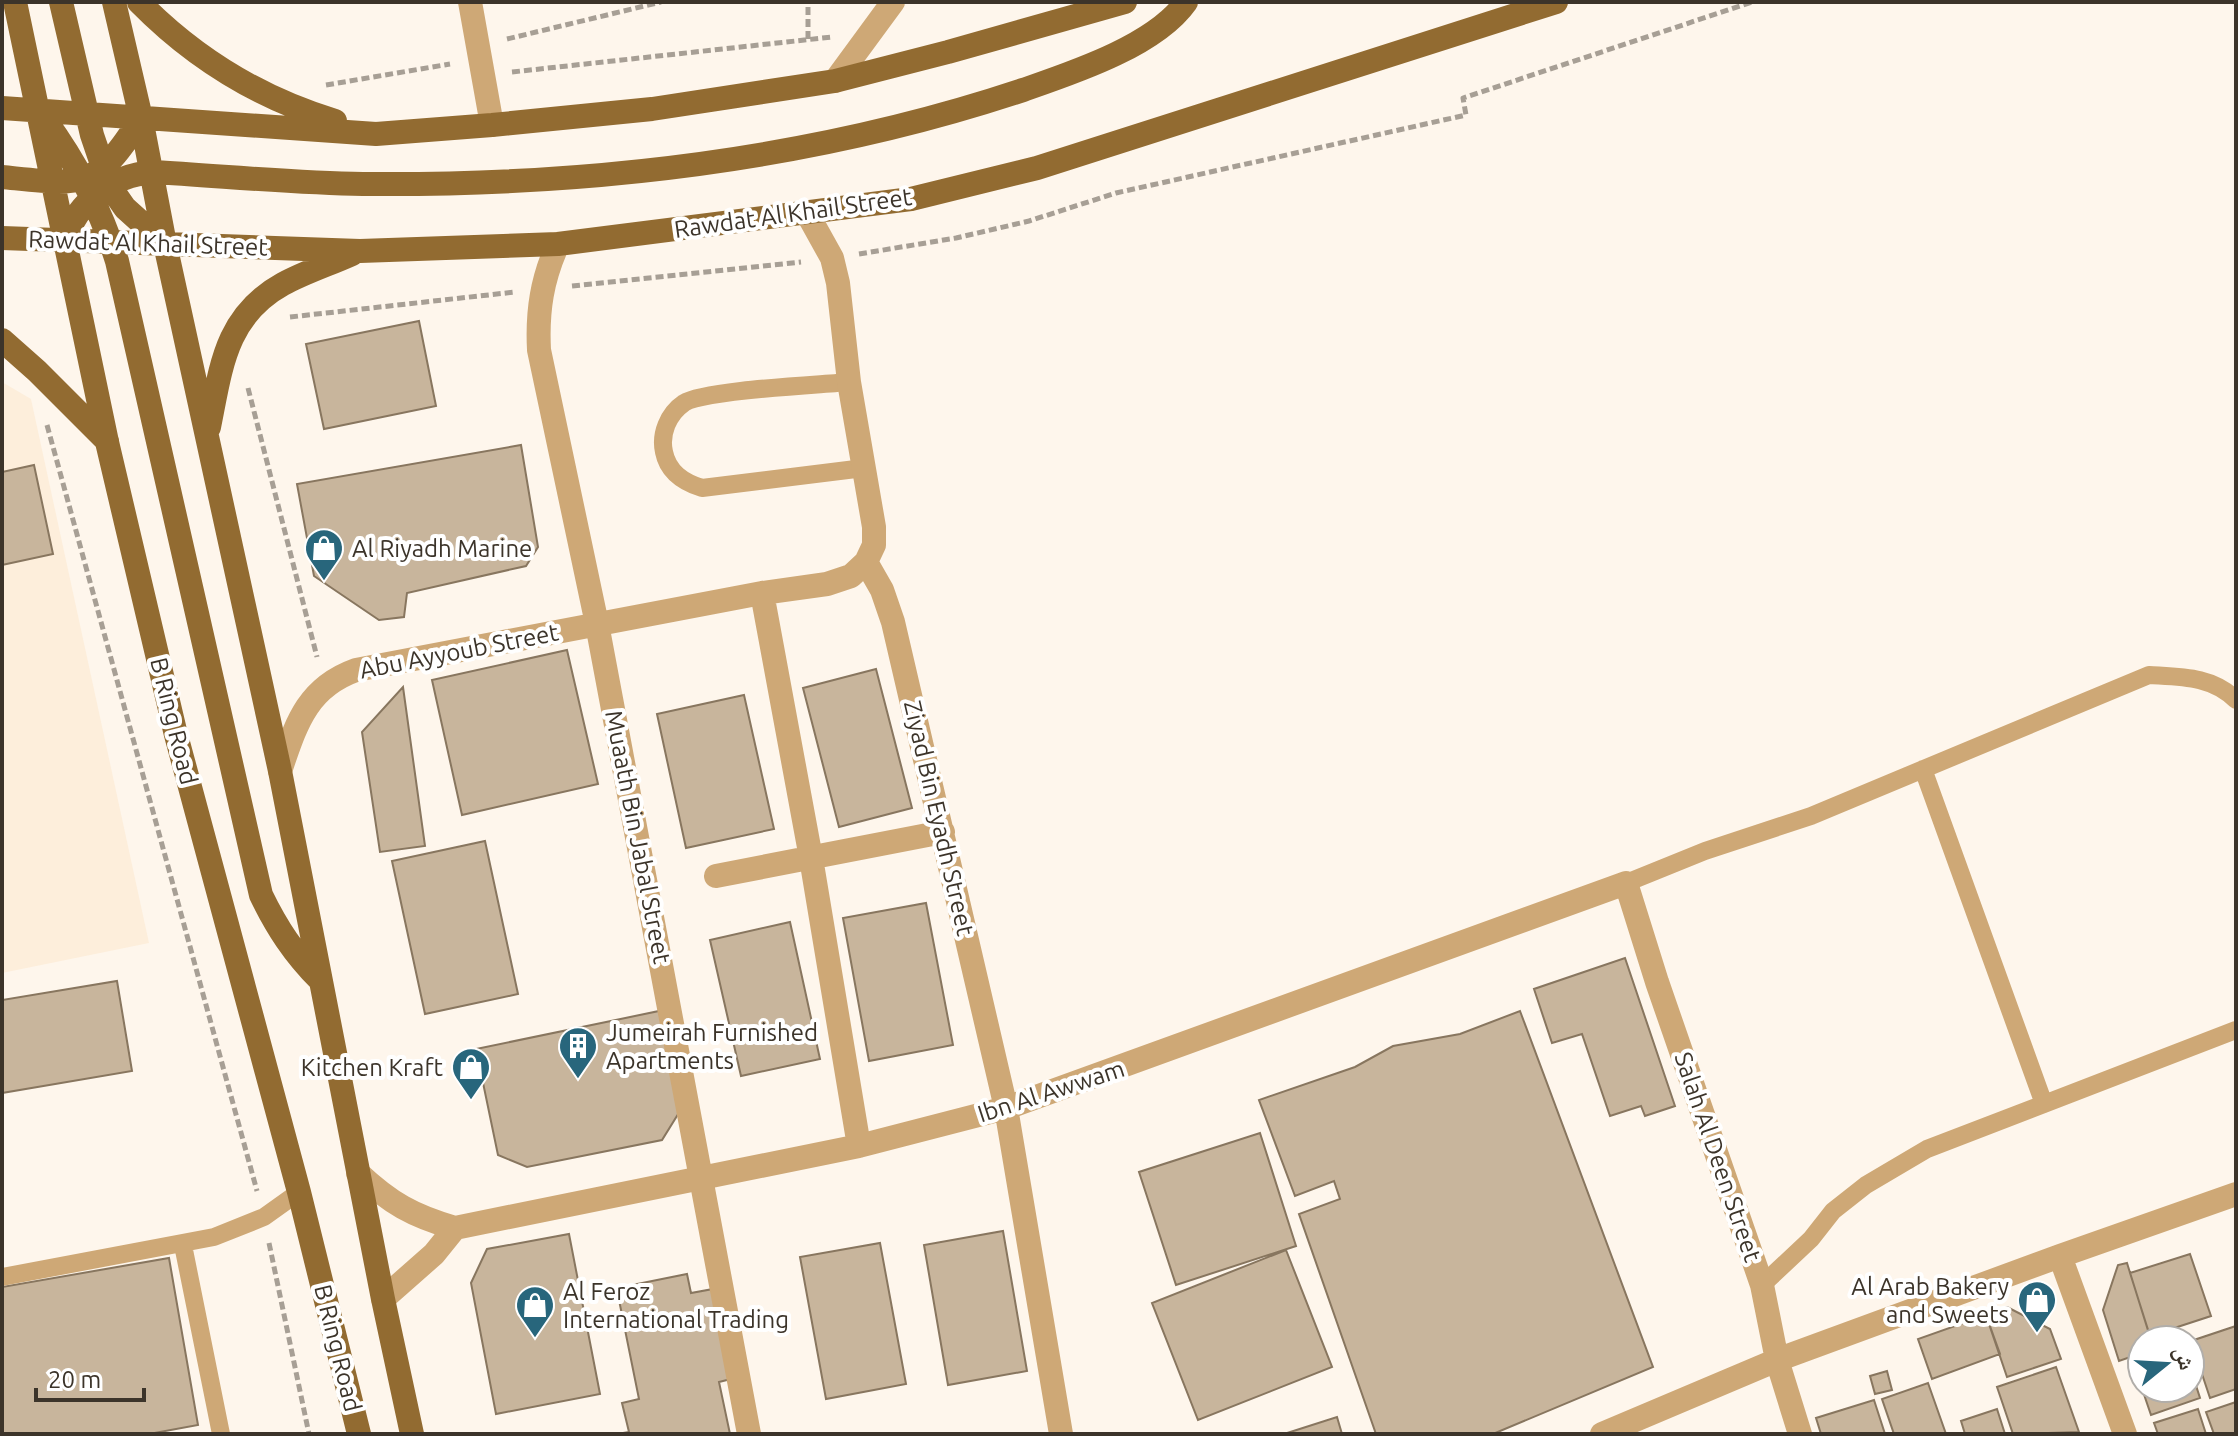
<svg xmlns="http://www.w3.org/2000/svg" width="2238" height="1436" font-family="Ubuntu,'Noto Naskh Arabic',sans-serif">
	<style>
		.built { fill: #fdeedb }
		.building { fill: #c8b59c; stroke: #88765f; stroke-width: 2 }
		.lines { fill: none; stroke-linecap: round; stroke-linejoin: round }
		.path { stroke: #a79f95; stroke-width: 5; stroke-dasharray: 8 4; stroke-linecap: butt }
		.lane { stroke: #cea876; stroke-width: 18 }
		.street { stroke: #cea876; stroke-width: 24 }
		.primary { stroke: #926b31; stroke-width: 24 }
		.labels { text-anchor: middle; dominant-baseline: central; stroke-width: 8; stroke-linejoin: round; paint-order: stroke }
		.street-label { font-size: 24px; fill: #3c342a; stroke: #fff }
		.poi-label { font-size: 24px; fill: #3c342a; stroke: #fff; text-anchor: start }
	</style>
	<rect width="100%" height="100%" fill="#fef6ec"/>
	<path class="built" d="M2,382L31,399L149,943L2,973Z"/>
	<path class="building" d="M419,321L436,406L324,429L306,344Z
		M521,445L538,547L526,566L407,593L404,617L379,620L314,576L297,484Z
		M34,465L53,554L2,565V472Z
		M567,650L598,784L462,815L432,680Z
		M876,669L912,808L839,827L803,688Z
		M403,687L425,846L380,852L362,732Z
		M744,695L774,829L686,848L657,714Z
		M485,841L518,994L425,1014L392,861Z
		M926,903L953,1045L869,1061L843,918Z
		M790,922L820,1059L741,1076L710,940Z
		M1625,958L1675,1106L1645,1116L1641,1106L1610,1116L1582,1034L1552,1043L1534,989Z
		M117,981L132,1071L2,1093V1000Z
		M659,1011L680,1111L662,1140L527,1167L498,1155L476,1049Z
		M1520,1011L1653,1367L1493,1434H1376L1299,1214L1340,1199L1334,1181L1295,1196L1259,1100L1355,1067L1393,1046L1460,1034Z
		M1260,1133L1296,1246L1176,1285L1139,1172Z
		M1003,1231L1027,1371L948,1385L924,1245Z
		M569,1234L600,1394L496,1414L471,1283L487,1249Z
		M880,1243L906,1384L826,1399L800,1257Z
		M1286,1250L1332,1367L1198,1420L1152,1303Z
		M2190,1254L2211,1316L2150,1336L2130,1273Z
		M169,1258L198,1425L149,1434H2V1287Z
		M2127,1263L2151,1340H2142V1353L2119,1361L2103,1310L2118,1265Z
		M687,1274L691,1293L713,1289L731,1379L719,1382L730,1434H617L629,1432L622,1403L639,1399L618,1295L633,1292L632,1285Z
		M2007,1307L2050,1329L2061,1359L2007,1377L1986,1315Z
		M1986,1315L2000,1354L1932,1379L1918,1339Z
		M2236,1326V1389L2210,1398L2191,1341Z
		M2056,1367L2079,1432L2013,1434L1997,1387Z
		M2190,1367L2200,1398L2151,1415L2136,1371L2142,1368V1388H2190Z
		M1887,1371L1892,1390L1875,1394L1870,1376Z
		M1928,1383L1946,1434H1894L1882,1399Z
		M1874,1400L1885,1434H1821L1816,1418Z
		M2236,1402V1434H2214L2206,1412Z
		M1997,1409L2005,1434H1965L1961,1421Z
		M2198,1409L2206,1434H2158L2154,1423Z
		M1337,1417L1342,1434H1284Z"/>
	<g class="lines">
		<path class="path" d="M507,39L661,2
			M808,39V2
			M512,72L832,37
			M326,85L450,64
			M859,254L956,238L1029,221L1116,193L1466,115L1463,98L1752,2
			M572,286L801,262
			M290,317L515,292
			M248,388L317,657
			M47,425L257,1191
			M269,1243L309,1434"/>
		<path class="lane" d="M849,382C818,385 704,390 684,403C668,414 660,434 664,452C668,472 683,482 702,488L864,468
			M1923,769L2044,1104
			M1626,883L1705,851L1811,816L2149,675C2181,677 2212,676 2236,700
			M183,1245L221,1434
			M2,1277L214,1237L264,1217L299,1192
			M1762,1285L1811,1239L1833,1211L1866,1185L1927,1149L2236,1030"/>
		<path class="street" d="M470,2L492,125
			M835,81L893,2
			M558,244C542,279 537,311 539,350L597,624L749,1434
			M866,562L882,590L893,622L1006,1108L1061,1434
			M762,593L811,858L859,1146
			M280,771C296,725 306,688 356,670L762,593L827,584L851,576L866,562L874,545V527L849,382L838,283L832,258L807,213
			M716,876L943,832
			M358,1173C390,1203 413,1216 455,1228L859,1146L1006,1108L1626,883L1657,982L1762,1285L1777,1360L1800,1434
			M2060,1256L2125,1434
			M383,1299L434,1254L455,1228
			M1602,1434L1777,1360L2060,1256L2236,1194"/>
		<path class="primary" d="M15,2L107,442L176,735L299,1192L359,1434
			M61,2L92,135L109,185L125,208L165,244
			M114,2L141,118L165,244L280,771L383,1299L412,1434
			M139,2C194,58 259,98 335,121
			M2,108L376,134L492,125L652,109L835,81L948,52L1125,2
			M45,120C76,162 101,211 117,261L261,895C277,928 294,954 320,980
			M2,177C83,185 95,191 141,118
			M2,238L360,251L558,244L911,199L1037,168L1556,2
			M64,240C79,201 111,176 152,172C223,176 293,183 363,184C585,186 813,160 1023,90C1072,73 1155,46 1186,2
			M2,340L37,371L107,441
			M209,427C221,368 225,316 283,284C305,272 330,264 352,254"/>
	</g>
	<defs>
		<symbol id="shop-pin" viewBox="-11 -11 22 30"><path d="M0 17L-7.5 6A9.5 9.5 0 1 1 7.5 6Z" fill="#28667c" stroke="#fff"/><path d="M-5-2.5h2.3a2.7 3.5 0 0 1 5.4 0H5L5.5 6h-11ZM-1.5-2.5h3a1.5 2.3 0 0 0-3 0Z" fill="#fff"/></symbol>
		<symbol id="building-pin" viewBox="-11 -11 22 30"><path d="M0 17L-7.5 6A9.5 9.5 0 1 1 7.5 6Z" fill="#28667c" stroke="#fff"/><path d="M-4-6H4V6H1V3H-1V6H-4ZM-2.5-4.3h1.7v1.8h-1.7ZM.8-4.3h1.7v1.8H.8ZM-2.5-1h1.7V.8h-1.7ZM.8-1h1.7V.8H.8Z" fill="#fff"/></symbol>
	</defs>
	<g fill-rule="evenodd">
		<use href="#shop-pin" x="302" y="526" width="44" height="60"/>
		<use href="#building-pin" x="556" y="1024" width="44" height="60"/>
		<use href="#shop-pin" x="449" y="1045" width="44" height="60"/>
		<use href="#shop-pin" x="2015" y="1278" width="44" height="60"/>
		<use href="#shop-pin" x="513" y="1283" width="44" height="60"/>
	</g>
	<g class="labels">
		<g class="street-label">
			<text transform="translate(793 213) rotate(-8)">Rawdat Al Khail Street</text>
			<text transform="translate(148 243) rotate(2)">Rawdat Al Khail Street</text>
			<text transform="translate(459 651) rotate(-11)">Abu Ayyoub Street</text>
			<text transform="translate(174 721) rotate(76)">B Ring Road</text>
			<text transform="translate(939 818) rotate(77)">Ziyad Bin Eyadh Street</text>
			<text transform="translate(638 837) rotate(79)">Muaath Bin Jabal Street</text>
			<text transform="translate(1051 1091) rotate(-18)">Ibn Al Awwam</text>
			<text transform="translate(1718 1157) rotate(71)">Salah Al Deen Street</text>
			<text transform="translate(338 1348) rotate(76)">B Ring Road</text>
		</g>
		<g class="poi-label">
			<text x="352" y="548">Al Riyadh Marine</text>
			<text x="606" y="1032">Jumeirah Furnished<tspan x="606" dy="28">Apartments</tspan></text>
			<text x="443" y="1067" text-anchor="end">Kitchen Kraft</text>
			<text x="2009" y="1286" text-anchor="end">Al Arab Bakery<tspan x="2009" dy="28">and Sweets</tspan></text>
			<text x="563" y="1291">Al Feroz<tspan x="563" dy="28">International Trading</tspan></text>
		</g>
	</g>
	<rect width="2238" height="1436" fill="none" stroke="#3c342a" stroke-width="8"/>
	<g transform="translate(2166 1364) rotate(72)"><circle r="38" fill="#ffffff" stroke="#b1aeaa" stroke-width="2"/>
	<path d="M0-6L14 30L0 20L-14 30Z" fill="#28667c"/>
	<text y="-12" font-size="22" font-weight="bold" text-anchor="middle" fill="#3c342a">ش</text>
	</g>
	<path d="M36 1388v12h108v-12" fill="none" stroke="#3c342a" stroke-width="4"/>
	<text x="48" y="1388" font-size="24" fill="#3c342a" stroke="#ffffff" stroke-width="6" paint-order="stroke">20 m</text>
</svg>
